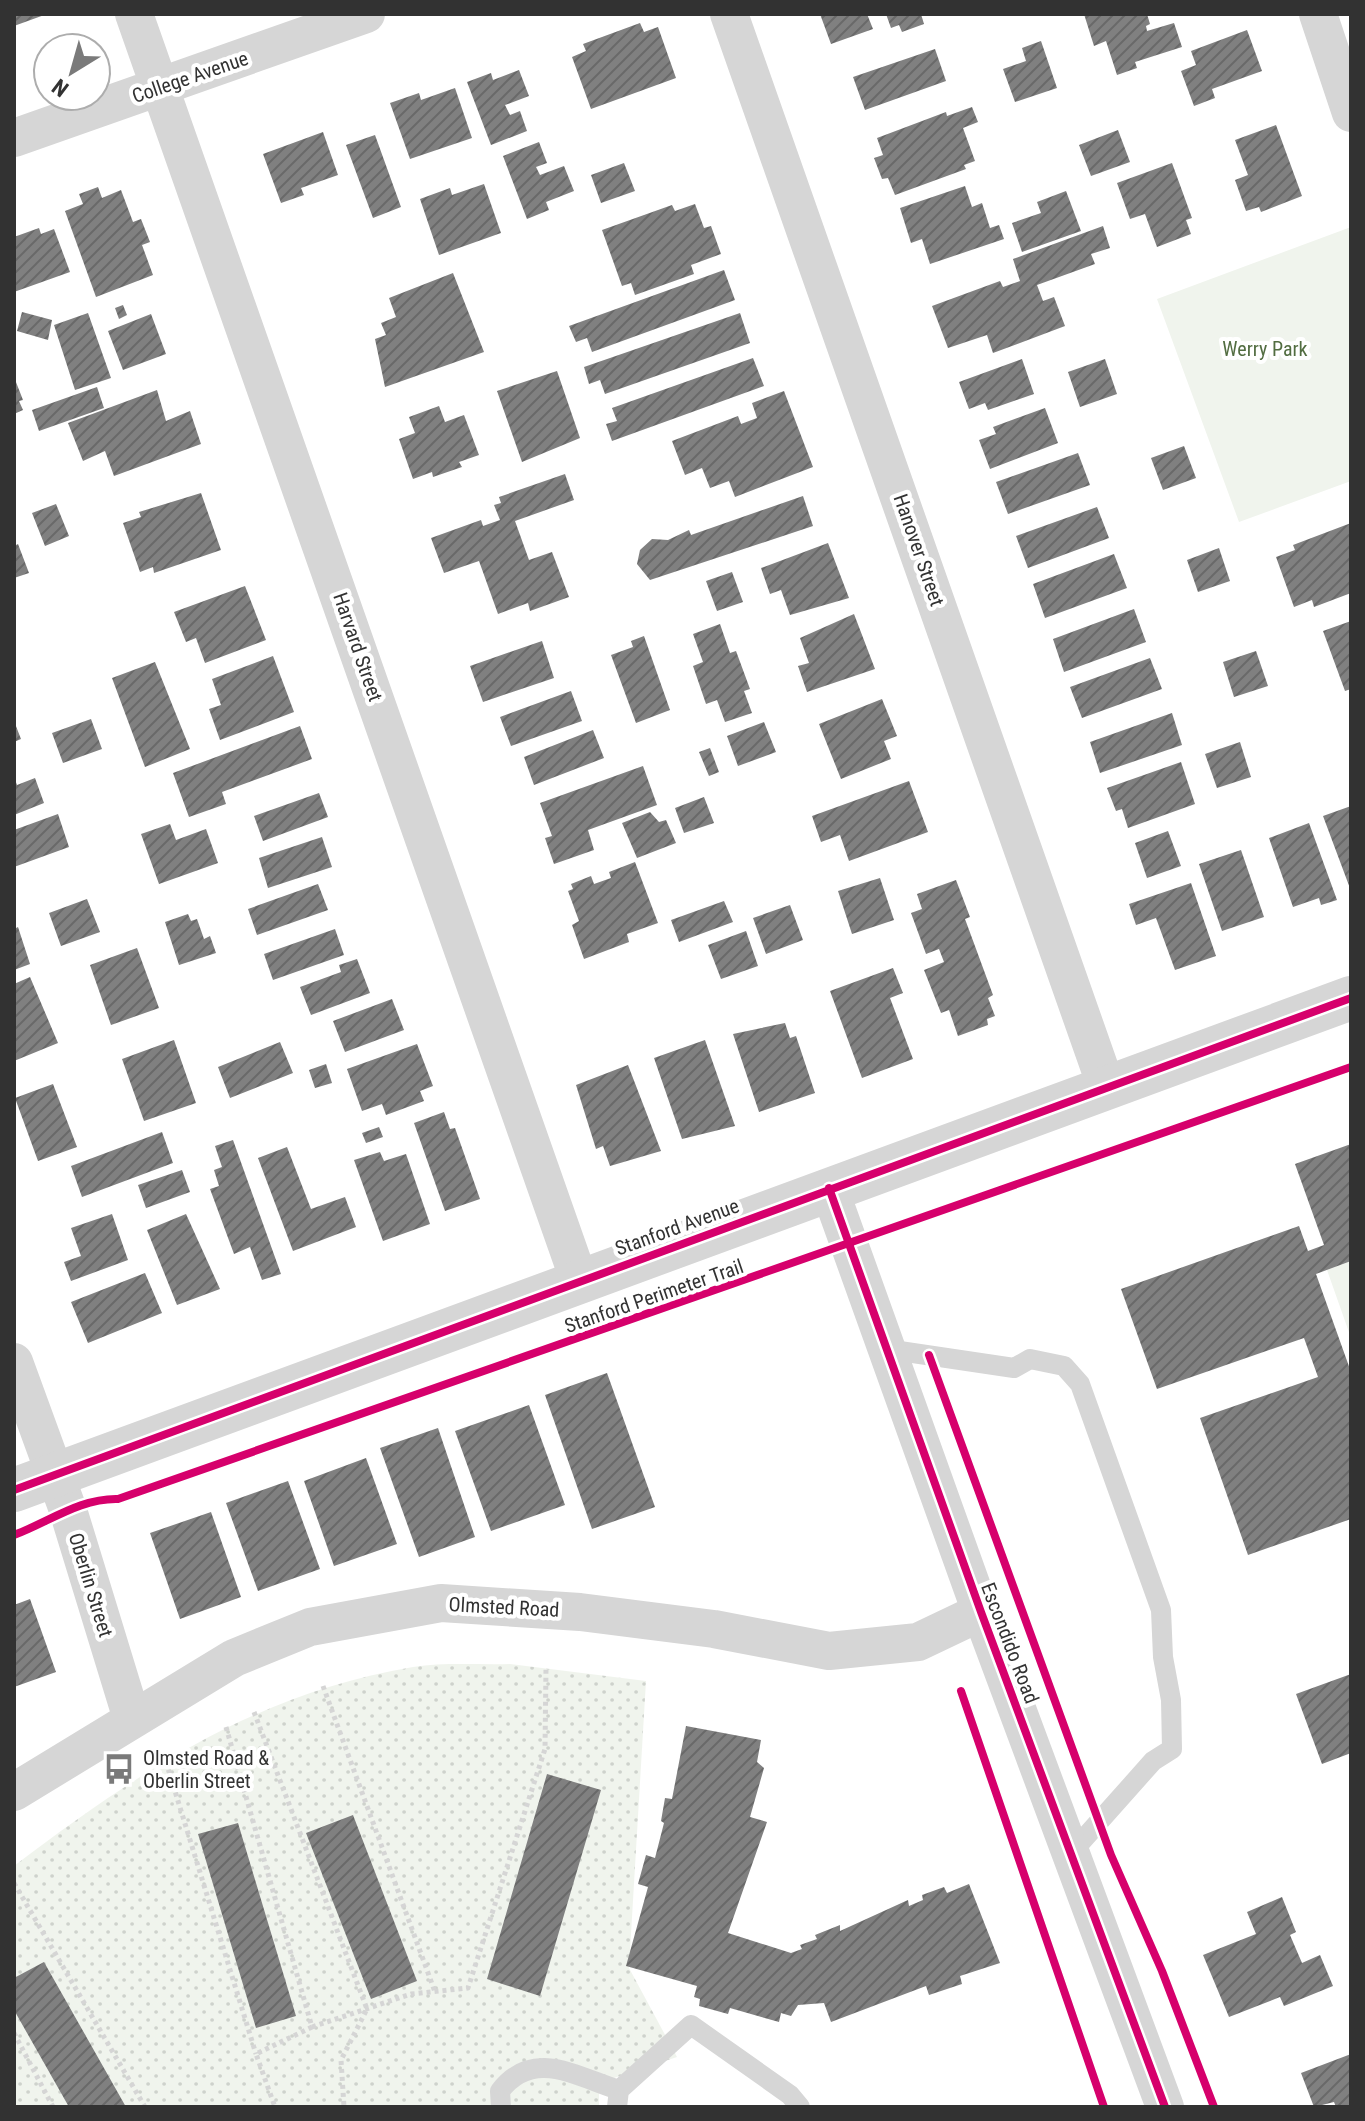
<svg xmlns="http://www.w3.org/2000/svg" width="1365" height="2121" font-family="'Roboto Condensed',sans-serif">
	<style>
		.grass { fill: url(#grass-dots) }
		.park { fill: #f0f4ed }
		.building { fill: url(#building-hatch) }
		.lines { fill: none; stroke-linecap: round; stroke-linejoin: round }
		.path { stroke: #d5d5d5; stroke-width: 5; stroke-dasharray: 4 4; stroke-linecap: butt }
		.service { stroke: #d6d6d6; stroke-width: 20 }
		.minor { stroke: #d6d6d6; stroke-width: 38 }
		.tertiary { stroke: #d6d6d6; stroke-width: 44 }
		.cycleway-casing { stroke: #fff; stroke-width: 13 }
		.cycleway { stroke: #d6006c; stroke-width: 8 }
		.labels { text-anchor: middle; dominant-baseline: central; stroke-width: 8; stroke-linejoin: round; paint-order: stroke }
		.street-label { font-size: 20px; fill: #323232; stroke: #fff }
		.park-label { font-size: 20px; fill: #526d41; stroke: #fff }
		.poi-label { font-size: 20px; fill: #323232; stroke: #fff; text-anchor: start }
	</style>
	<defs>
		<pattern id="grass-dots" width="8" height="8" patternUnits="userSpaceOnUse" patternTransform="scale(2)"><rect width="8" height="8" fill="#f0f4ed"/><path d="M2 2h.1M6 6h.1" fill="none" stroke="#ced2cc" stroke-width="1.8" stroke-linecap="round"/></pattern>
		<pattern id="building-hatch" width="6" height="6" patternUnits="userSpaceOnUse" patternTransform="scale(2)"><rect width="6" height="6" fill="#808080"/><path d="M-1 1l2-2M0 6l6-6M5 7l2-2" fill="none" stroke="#696969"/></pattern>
	</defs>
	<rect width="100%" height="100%" fill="#fff"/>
	<path class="grass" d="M510,1664L646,1681L629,1968L677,2057L599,2083V2107H14V1866C138,1772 257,1693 413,1667C444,1662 479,1665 510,1664Z"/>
	<path class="park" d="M1351,227V481L1239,522L1157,299Z
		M1351,1261V1338L1327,1270Z"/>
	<path class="building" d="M14,14H47L14,26Z
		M820,14H867L873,29L831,44Z
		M886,14H921L924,24L902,32L899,25L891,28Z
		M1084,14H1147L1150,24L1146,26L1147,31L1174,23L1182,47L1135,62L1137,68L1117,75L1106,41L1094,46Z
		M640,23L644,32L658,27L676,78L591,109L572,57L586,51L583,44Z
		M1247,30L1262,71L1212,89L1215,98L1194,106L1181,71L1196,65L1191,51Z
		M1041,41L1057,88L1015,102L1003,69L1026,61L1022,48Z
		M935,49L946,81L865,110L853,77Z
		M519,70L529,96L505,105L510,115L520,111L527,131L491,145L467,82L491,73L493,80Z
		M455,88L472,138L410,159L390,103L419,93L421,100Z
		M972,107L978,122L963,128L975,161L964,165L966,169L895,195L888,178L882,179L874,158L883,155L877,138L946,112L947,116Z
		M1276,125L1302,196L1261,212L1259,207L1246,211L1235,180L1248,175L1235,140Z
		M1118,130L1130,162L1091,176L1079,145Z
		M323,132L338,175L301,188L304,195L281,203L263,154Z
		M375,135L401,207L373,218L346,145Z
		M539,142L547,163L536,167L540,175L564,166L574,191L546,202L549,210L527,219L503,156Z
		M624,163L635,191L601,203L591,175Z
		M1172,163L1192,218L1186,220L1191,234L1157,247L1145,214L1130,219L1117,183Z
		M484,184L501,233L439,255L420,199L450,188L452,195Z
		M965,186L972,207L982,203L990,228L999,225L1004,239L930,264L922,239L911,243L900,208Z
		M98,187L102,198L121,190L133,222L141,219L150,242L142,245L153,275L96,297L65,211L83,204L79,194Z
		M1066,191L1081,231L1022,252L1012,223L1041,213L1037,202Z
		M695,204L704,228L711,226L721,254L691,265L694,274L635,295L631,283L622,286L602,230L672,205L675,211Z
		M1103,226L1110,248L1091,254L1095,264L1037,285L1043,301L1054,297L1065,326L993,353L987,335L948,348L932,306L1000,281L1003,287L1020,281L1013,259Z
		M39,228L41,234L54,229L70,272L14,292V237Z
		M724,270L735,300L592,352L587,338L576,342L569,326Z
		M453,273L484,352L385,387L375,339L386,335L381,323L396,317L389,298Z
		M123,305L127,315L119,319L115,308Z
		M22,312L52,320L48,340L17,331Z
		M88,313L111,378L75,390L54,325Z
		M740,313L750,343L605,394L600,380L589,384L584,367Z
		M151,314L166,354L123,370L108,331Z
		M753,358L764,386L612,441L606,424L617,421L612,408Z
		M1022,359L1034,394L988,410L985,403L969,409L959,382Z
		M1105,359L1117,394L1080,407L1068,372Z
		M557,371L580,438L522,462L497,391Z
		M14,377L23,400L19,401L23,410L14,414Z
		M97,387L104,408L39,431L32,410Z
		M157,390L166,421L190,411L201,444L114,476L105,451L83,461L68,423Z
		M784,391L813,467L735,497L729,481L710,488L702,468L685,475L672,441L738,416L741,424L757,418L752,403Z
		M439,406L445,422L464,415L479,455L459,462L462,467L433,477L432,472L413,479L399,439L415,433L409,417Z
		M1045,408L1058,443L990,469L979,440L996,434L993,427Z
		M1184,446L1196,478L1163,490L1151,458Z
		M1078,453L1090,485L1008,514L996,482Z
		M565,474L574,500L515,521L529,560L552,552L569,597L530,611L528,603L498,614L479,561L444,573L431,538L481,520L483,526L500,520L494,505L501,503L499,497Z
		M201,493L221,550L154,573L153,567L140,572L123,523L141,517L139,512Z
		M803,496L813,526L650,580L637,564L640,550L652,539L668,540L689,530L691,535Z
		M56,504L69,536L45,546L32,513Z
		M1097,507L1109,538L1028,568L1016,536Z
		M1351,523V593L1314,607L1312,600L1294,607L1276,557L1295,550L1293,545Z
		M828,543L849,598L790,615L781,590L770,594L761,568Z
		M18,544L29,573L14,578V546Z
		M1219,548L1230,581L1198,592L1187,560Z
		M1114,554L1127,588L1045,618L1033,584Z
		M732,572L743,602L717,611L706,581Z
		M245,586L266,640L205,663L196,638L186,642L174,612Z
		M1134,609L1146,642L1064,672L1053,639Z
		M854,614L875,669L807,692L798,666L809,663L800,638Z
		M1351,621V689L1345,691L1323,631Z
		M720,624L730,653L736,651L750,689L744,691L752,713L725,722L717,700L706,704L693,666L703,662L693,634Z
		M644,636L670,710L636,723L611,655L633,647L631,641Z
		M542,641L554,678L483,702L470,666Z
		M1256,651L1268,686L1234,697L1223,662Z
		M273,656L294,712L220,740L209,709L221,705L212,679Z
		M1150,658L1162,689L1082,718L1070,687Z
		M155,662L190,749L145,767L112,678Z
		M571,691L582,721L511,746L500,717Z
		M882,699L897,736L884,741L891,759L841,779L819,724Z
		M1172,713L1182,745L1100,773L1090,742Z
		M91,719L102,749L63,763L52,733Z
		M14,721L21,739L14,742Z
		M764,722L776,752L738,766L727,736Z
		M300,726L312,759L222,792L226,804L189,817L173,773Z
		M593,730L604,758L534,785L524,757Z
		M1240,742L1251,777L1217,788L1205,754Z
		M710,748L719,772L709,776L699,752Z
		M1181,762L1195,804L1128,828L1122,809L1116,811L1107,788Z
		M643,766L657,805L588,830L594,850L554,864L545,838L552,836L540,803Z
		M14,777L17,785L35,778L44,803L14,815Z
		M909,781L928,832L849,861L840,835L821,842L812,816Z
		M319,793L328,817L263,841L254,816Z
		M704,797L714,823L684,833L675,808Z
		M1351,806V891L1323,816Z
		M650,812L659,822L666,820L676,843L637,858L622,823Z
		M58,814L69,847L14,867V830Z
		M1309,823L1337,900L1321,905L1319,898L1293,907L1269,838Z
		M170,824L176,840L206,829L218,863L159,884L141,834Z
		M1168,831L1181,866L1147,878L1135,843Z
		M322,837L332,867L268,888L259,858Z
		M1241,850L1264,917L1222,931L1199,864Z
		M635,862L658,923L627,934L629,942L584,959L572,925L579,921L568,891L573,889L571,884L591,876L594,884L611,878L609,872Z
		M880,878L894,920L852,934L838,891Z
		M956,880L970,917L965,919L993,995L988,998L995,1016L987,1019L988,1025L958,1036L949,1010L941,1013L924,970L944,962L939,949L926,954L911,913L922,909L917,894Z
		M1191,883L1216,956L1175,970L1156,918L1136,925L1129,904Z
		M318,884L328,910L257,935L248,909Z
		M87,899L100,932L61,946L49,913Z
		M724,901L733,922L679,942L671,920Z
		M790,905L803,940L766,954L753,918Z
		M188,914L191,921L197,919L204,939L210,936L216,953L179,965L165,922Z
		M18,927L30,964L14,970V929Z
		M335,929L344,955L273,980L264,954Z
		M746,931L758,966L721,979L708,945Z
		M137,948L159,1008L111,1025L90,965Z
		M357,959L370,993L311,1015L300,987L341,972L339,965Z
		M893,968L903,993L890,998L913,1059L862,1078L830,991Z
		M30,977L58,1043L14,1061V984Z
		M392,999L404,1030L345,1052L333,1021Z
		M785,1023L790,1038L796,1036L815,1093L759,1112L733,1034Z
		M174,1040L196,1103L144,1121L122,1059Z
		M705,1040L735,1126L682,1139L654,1058Z
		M280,1042L293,1073L230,1098L218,1067Z
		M417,1044L433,1086L420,1091L424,1101L386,1115L382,1104L362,1111L347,1069Z
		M326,1064L332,1083L315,1088L309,1070Z
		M628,1065L661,1151L610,1166L603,1146L596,1149L576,1085Z
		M53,1084L77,1147L38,1161L15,1098Z
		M444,1112L450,1129L455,1128L480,1199L445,1211L414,1123Z
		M379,1127L383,1137L366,1143L362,1133Z
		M162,1132L173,1163L82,1197L71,1166Z
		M233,1140L281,1274L262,1280L250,1247L234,1254L210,1189L219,1186L214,1170L222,1167L215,1146Z
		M1351,1144V1261L1316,1274L1351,1372V1519L1248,1555L1200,1418L1318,1377L1304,1338L1157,1389L1121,1289L1299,1226L1308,1251L1324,1245L1295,1164Z
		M287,1147L311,1209L345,1197L356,1227L293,1251L258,1158Z
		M380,1152L384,1161L406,1154L430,1224L383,1241L354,1160Z
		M182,1170L190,1192L146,1208L138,1185Z
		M112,1214L128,1260L71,1281L64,1262L81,1256L71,1228Z
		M186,1214L220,1289L177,1305L147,1230Z
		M145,1273L162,1313L88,1343L71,1302Z
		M607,1373L655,1507L592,1529L545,1395Z
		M529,1405L565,1505L491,1531L455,1431Z
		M438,1428L475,1537L419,1557L380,1448Z
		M366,1458L397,1544L334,1566L304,1481Z
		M288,1481L320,1569L258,1591L226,1503Z
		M211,1512L241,1597L180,1619L150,1533Z
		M30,1599L56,1672L14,1687V1605Z
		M1351,1674V1753L1322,1764L1296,1694Z
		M686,1726L761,1740L757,1762L764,1768L750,1817L767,1822L728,1933L791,1953L802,1949L800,1945L817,1939L815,1935L840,1925V1931L908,1900L909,1906L923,1900L922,1895L944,1887L947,1893L969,1884L1000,1963L960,1976L962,1984L929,1995L926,1986L831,2022L824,2003L798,2005L791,2016L781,2013L779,2022L730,2008L728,2014L699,2006L700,1999L694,1997L697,1986L626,1966L648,1887L638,1884L646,1855L655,1858L664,1823L661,1821L665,1798L672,1799Z
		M547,1774L601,1790L540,1996L487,1979Z
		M353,1815L417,1981L371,1999L306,1833Z
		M238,1823L296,2016L256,2028L198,1834Z
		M1282,1897L1296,1932L1290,1935L1302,1963L1320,1955L1333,1986L1284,2006L1280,1997L1229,2017L1203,1955L1256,1934L1247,1912Z
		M44,1962L126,2107H69L14,2010V1978Z
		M1351,2054V2107H1336L1334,2102L1314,2107L1301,2073Z"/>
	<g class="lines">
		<path class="path" d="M323,1686L435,1992
			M254,1712L367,2009L341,2060L344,2107
			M226,1727L312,2027L256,2054L275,2107
			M166,1762L256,2054
			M14,1883L145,2107
			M312,2027L411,1994L468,1988L545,1749L546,1668
			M14,2033L53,2107"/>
		<path class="service" d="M886,1349L1014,1368L1030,1359L1064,1366L1080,1384L1161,1610L1163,1657L1171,1700L1172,1749L1153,1761L1072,1852
			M501,2107L500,2091C533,2048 575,2076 619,2090
			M617,2107L619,2090L691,2025L790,2095L800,2107"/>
		<path class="minor" d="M134,14L579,1280
			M729,14L1106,1086
			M1318,14L1351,113
			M14,138L366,14
			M829,1188L981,1612L1165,2107
			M14,1362L68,1510L132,1719
			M14,1792L234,1658L310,1627L441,1603L580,1612L714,1629L829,1651L918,1642L981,1612"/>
		<path class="tertiary" d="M14,1490L1351,998"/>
		<defs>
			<path id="cycleway" d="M829,1188L981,1612L1165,2107
				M929,1355L1111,1855L1162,1971L1214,2107
				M14,1490L1351,998
				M14,1535C49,1522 80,1498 118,1499L1351,1067
				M961,1691L1104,2107"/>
		</defs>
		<use href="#cycleway" class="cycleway-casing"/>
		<use href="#cycleway" class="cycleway"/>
	</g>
	<defs>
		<symbol id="bus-bare" viewBox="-9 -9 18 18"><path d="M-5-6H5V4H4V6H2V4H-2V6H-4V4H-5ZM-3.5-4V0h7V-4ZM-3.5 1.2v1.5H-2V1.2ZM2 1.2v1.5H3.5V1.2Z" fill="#7a7a7a" stroke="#fff" stroke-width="2.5" paint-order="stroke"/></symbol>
	</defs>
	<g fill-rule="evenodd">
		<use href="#bus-bare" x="97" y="1747" width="44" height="44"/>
	</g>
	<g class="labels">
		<g class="street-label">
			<text transform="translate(190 77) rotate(-19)">College Avenue</text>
			<text transform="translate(919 550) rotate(71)">Hanover Street</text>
			<text transform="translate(358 647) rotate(71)">Harvard Street</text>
			<text transform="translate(677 1227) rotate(-20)">Stanford Avenue</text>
			<text transform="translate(654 1296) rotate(-19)">Stanford Perimeter Trail</text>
			<text transform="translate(91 1585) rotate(73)">Oberlin Street</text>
			<text transform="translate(504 1607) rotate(3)">Olmsted Road</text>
			<text transform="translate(1010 1643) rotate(69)">Escondido Road</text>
		</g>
		<g class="park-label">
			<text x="1265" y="349">Werry Park</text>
		</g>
		<g class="poi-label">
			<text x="143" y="1758">Olmsted Road &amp;<tspan x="143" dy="23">Oberlin Street</tspan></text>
		</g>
	</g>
	<rect width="1365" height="2121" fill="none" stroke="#323232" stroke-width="32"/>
	<g transform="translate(72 72) rotate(217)"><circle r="38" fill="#ffffff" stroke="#adadad" stroke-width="2"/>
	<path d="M0-6L14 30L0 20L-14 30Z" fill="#7a7a7a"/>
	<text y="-12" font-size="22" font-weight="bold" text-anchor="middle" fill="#323232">N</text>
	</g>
</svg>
